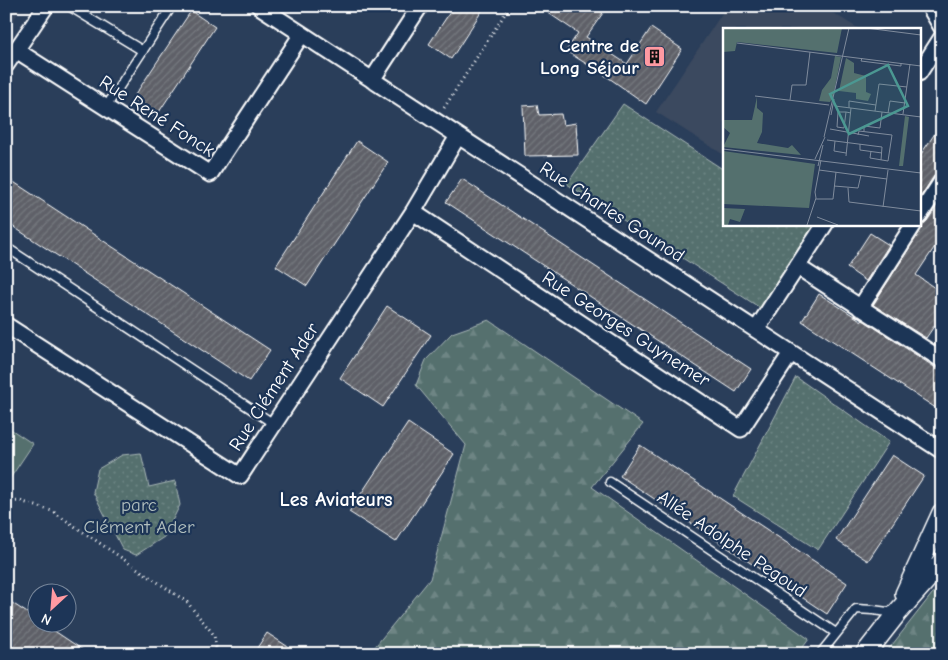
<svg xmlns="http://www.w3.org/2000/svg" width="948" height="660" font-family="'Comic Neue',sans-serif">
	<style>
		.built { fill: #3a485e }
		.green { fill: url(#green-dots); stroke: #aab8b6 }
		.forest { fill: url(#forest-firs); stroke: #aab8b6 }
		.pitch { fill: #54706e; stroke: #aab8b6 }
		.building { fill: url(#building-hatch); stroke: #fff }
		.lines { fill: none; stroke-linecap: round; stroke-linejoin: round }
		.service-casing { stroke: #fff; stroke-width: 11 }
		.minor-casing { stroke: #fff; stroke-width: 19 }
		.tertiary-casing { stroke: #fff; stroke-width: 22 }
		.path { stroke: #fff; stroke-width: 3; stroke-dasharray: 1 4; stroke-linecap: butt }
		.service { stroke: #1d3557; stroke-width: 8 }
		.minor { stroke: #1d3557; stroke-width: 15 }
		.tertiary { stroke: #1d3557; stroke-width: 19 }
		.labels { text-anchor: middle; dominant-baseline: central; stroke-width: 4.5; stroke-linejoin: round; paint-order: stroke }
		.poi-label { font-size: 19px; font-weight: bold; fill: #fff; stroke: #1d3557; text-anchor: end }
		.street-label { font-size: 19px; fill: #fff; stroke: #1d3557 }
		.park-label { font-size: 19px; fill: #b2bfbe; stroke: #1d3557 }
		.neighbourhood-label { font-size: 20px; font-weight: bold; fill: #fff; stroke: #1d3557 }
		.inset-road { fill: none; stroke: #7f8b9c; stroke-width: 1 }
		.view { fill: #4b9892; fill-opacity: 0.15; stroke: #4b9892; stroke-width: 2.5 }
		.inset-edge { fill: none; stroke: #fff; stroke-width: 2.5 }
	</style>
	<defs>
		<pattern id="green-dots" width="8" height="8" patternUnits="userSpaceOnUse" patternTransform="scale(1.25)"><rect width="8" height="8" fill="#54706e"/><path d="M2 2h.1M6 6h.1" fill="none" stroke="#6e8584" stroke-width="1.8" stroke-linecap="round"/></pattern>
		<pattern id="forest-firs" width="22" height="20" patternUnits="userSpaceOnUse" patternTransform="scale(1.25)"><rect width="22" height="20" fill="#54706e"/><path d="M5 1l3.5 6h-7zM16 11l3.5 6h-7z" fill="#6e8584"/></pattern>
		<pattern id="building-hatch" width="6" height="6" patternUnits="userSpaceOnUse" patternTransform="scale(1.25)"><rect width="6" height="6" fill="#5e6168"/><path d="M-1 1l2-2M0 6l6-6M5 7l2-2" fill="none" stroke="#76797f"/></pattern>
	</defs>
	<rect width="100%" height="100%" fill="#2a3e5a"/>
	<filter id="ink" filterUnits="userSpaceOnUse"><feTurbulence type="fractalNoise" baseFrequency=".02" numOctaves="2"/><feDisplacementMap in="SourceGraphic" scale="10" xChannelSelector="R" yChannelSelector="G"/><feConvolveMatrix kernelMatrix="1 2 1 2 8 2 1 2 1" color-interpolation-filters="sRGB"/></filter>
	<g filter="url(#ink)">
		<path class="built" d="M6,6H23L6,31Z
			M727,6H822L859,29H724V155L656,112Z"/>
		<path class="green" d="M623,104L724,170V224H807L812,227L762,309L567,184Z
			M796,377L889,442L818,550L733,496Z
			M141,453L149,487L175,481L180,505L164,537L136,555L123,550L93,492L98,469L122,455Z"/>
		<path class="forest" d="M489,320L643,424L592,487L809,639L798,654H369L430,579L466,445L416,385L426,360L452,333Z
			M942,586V654H885L932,594Z"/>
		<path class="pitch" d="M6,426L33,444L9,480L6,479Z"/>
		<path class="building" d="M454,6H485L451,59L429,44Z
			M538,6H593L603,13L586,37L627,64L651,28L682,49L646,104L609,78L566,51L578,33Z
			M191,11L215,27L155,118L131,101Z
			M537,105L539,115L561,114L563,125L576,123L578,155L525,156L523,106Z
			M942,123V172L937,173L934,176L919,199V157Z
			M357,141L388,162L307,286L276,266Z
			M6,177L270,350L249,381L6,222Z
			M462,179L751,369L736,392L446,202Z
			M942,198V236L916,275L942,293V329L935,325L926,338L873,305L919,233L923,224L927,221Z
			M870,233L889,245L866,281L847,268Z
			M819,294L862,321L863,320L942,372V412L802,321Z
			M387,306L431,335L383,407L340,378Z
			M408,423L454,454L396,542L349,512Z
			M640,445L847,583L827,614L620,476Z
			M892,455L924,476L868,561L836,540Z
			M6,599L38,620V622H41L89,654H22L6,643Z
			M267,633L299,654H253Z"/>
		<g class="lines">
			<defs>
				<path id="service" d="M69,6L143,51
					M106,107L172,6
					M6,247L274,424
					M610,482L836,633
					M820,654L856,609L873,610L895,613"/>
				<path id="minor" d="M259,6L942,451
					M929,6L942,28
					M16,50L210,174L302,34
					M6,65L46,6
					M919,73L942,37
					M372,80L420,6
					M413,212L741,429L791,353
					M919,216L942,181
					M798,267L942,360
					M860,308L914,224
					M6,325L240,476L413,212L458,136
					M756,330L825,224"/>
				<path id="tertiary" d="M905,594L942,513
					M865,654L897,613L942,562"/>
			</defs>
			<use href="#service" class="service-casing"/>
			<use href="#minor" class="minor-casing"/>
			<use href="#tertiary" class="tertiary-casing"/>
			<path class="path" d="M444,108L510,6
				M6,502L20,501L52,511L187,602L214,635L217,654"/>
			<use href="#service" class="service"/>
			<use href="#minor" class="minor"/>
			<use href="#tertiary" class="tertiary"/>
		</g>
	</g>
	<defs>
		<symbol id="building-square" viewBox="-11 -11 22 22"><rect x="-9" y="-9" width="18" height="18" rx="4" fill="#ff9aa2" stroke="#1d3557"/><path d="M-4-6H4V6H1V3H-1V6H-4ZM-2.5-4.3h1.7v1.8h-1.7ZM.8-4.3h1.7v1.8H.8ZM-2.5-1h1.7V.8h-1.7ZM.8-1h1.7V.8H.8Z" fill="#111"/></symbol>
	</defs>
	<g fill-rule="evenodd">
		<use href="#building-square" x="642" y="44" width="25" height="25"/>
	</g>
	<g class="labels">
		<g class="poi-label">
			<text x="639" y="46">Centre de<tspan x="639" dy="22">Long Séjour</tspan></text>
		</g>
		<g class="street-label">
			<text transform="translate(157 116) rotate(33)">Rue René Fonck</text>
			<text transform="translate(612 212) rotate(33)">Rue Charles Gounod</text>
			<text transform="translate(626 329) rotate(33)">Rue Georges Guynemer</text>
			<text transform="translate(274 387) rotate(-57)">Rue Clément Ader</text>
			<text transform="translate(732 544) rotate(34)">Allée Adolphe Pegoud</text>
		</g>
		<g class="park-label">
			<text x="139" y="505">parc<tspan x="139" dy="22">Clément Ader</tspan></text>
		</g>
		<g class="neighbourhood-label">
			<text x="336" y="499">Les Aviateurs</text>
		</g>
	</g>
	<g transform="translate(723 28)">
		<rect width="198" height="198" fill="#2a3e5a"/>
		<path d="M0,0H119L114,25L14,14L12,23L0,24ZM112,28L118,29L110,69L107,74L96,73L99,62L108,50ZM123,30L131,35V45L143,48V64L148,66L145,73L133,71V65L116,63ZM34,69V80L40,85L39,104L34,115L65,120L69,117L78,127L0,119L7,105L0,99V92H29ZM182,88L186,89L180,138H176ZM0,123L92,136L86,180L0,176ZM0,180L22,181L17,194L7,191L5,197H0Z" fill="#54706e"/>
		<path class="inset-road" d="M143,0L198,7M14,15L198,38M139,30L138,33L178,38V35M32,68L106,77M67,72L69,57H83L87,24M112,78L198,89M126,80V73L153,77M152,83L156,56L184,59M123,84L121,100L114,99L115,84H123L128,85M165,85L167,73L182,75M180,86L187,36M108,87L111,71M107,101L146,108M141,103V98L157,100L159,84M135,107L136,103L169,107L165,133L147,130L148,123M101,109L126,0M104,112L159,119L158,132M112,113L111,123L123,125M137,116V122L159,125M0,121L198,145M123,128L128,80M92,131L102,109M95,138L100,117M96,142L164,151M111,158L135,160L138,147M125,160L126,174L198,183M93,171H110L113,144M160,179L165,142M94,189L115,197M84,197L93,170L92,164L98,132"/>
		<path class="view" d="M165,37L185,78L126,106L107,66Z"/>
		<rect width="198" height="198" class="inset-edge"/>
	</g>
	<rect width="948" height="660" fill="none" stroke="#1d3557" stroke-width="25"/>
	<rect x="12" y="12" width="923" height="635" fill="none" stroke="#fff" stroke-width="2" filter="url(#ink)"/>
	<g transform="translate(52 608) rotate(206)"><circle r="24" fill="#1d3557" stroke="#77869a"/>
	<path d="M0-4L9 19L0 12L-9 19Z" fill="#ff9aa2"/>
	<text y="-8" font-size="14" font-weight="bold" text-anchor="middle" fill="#ffffff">N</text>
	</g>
</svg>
